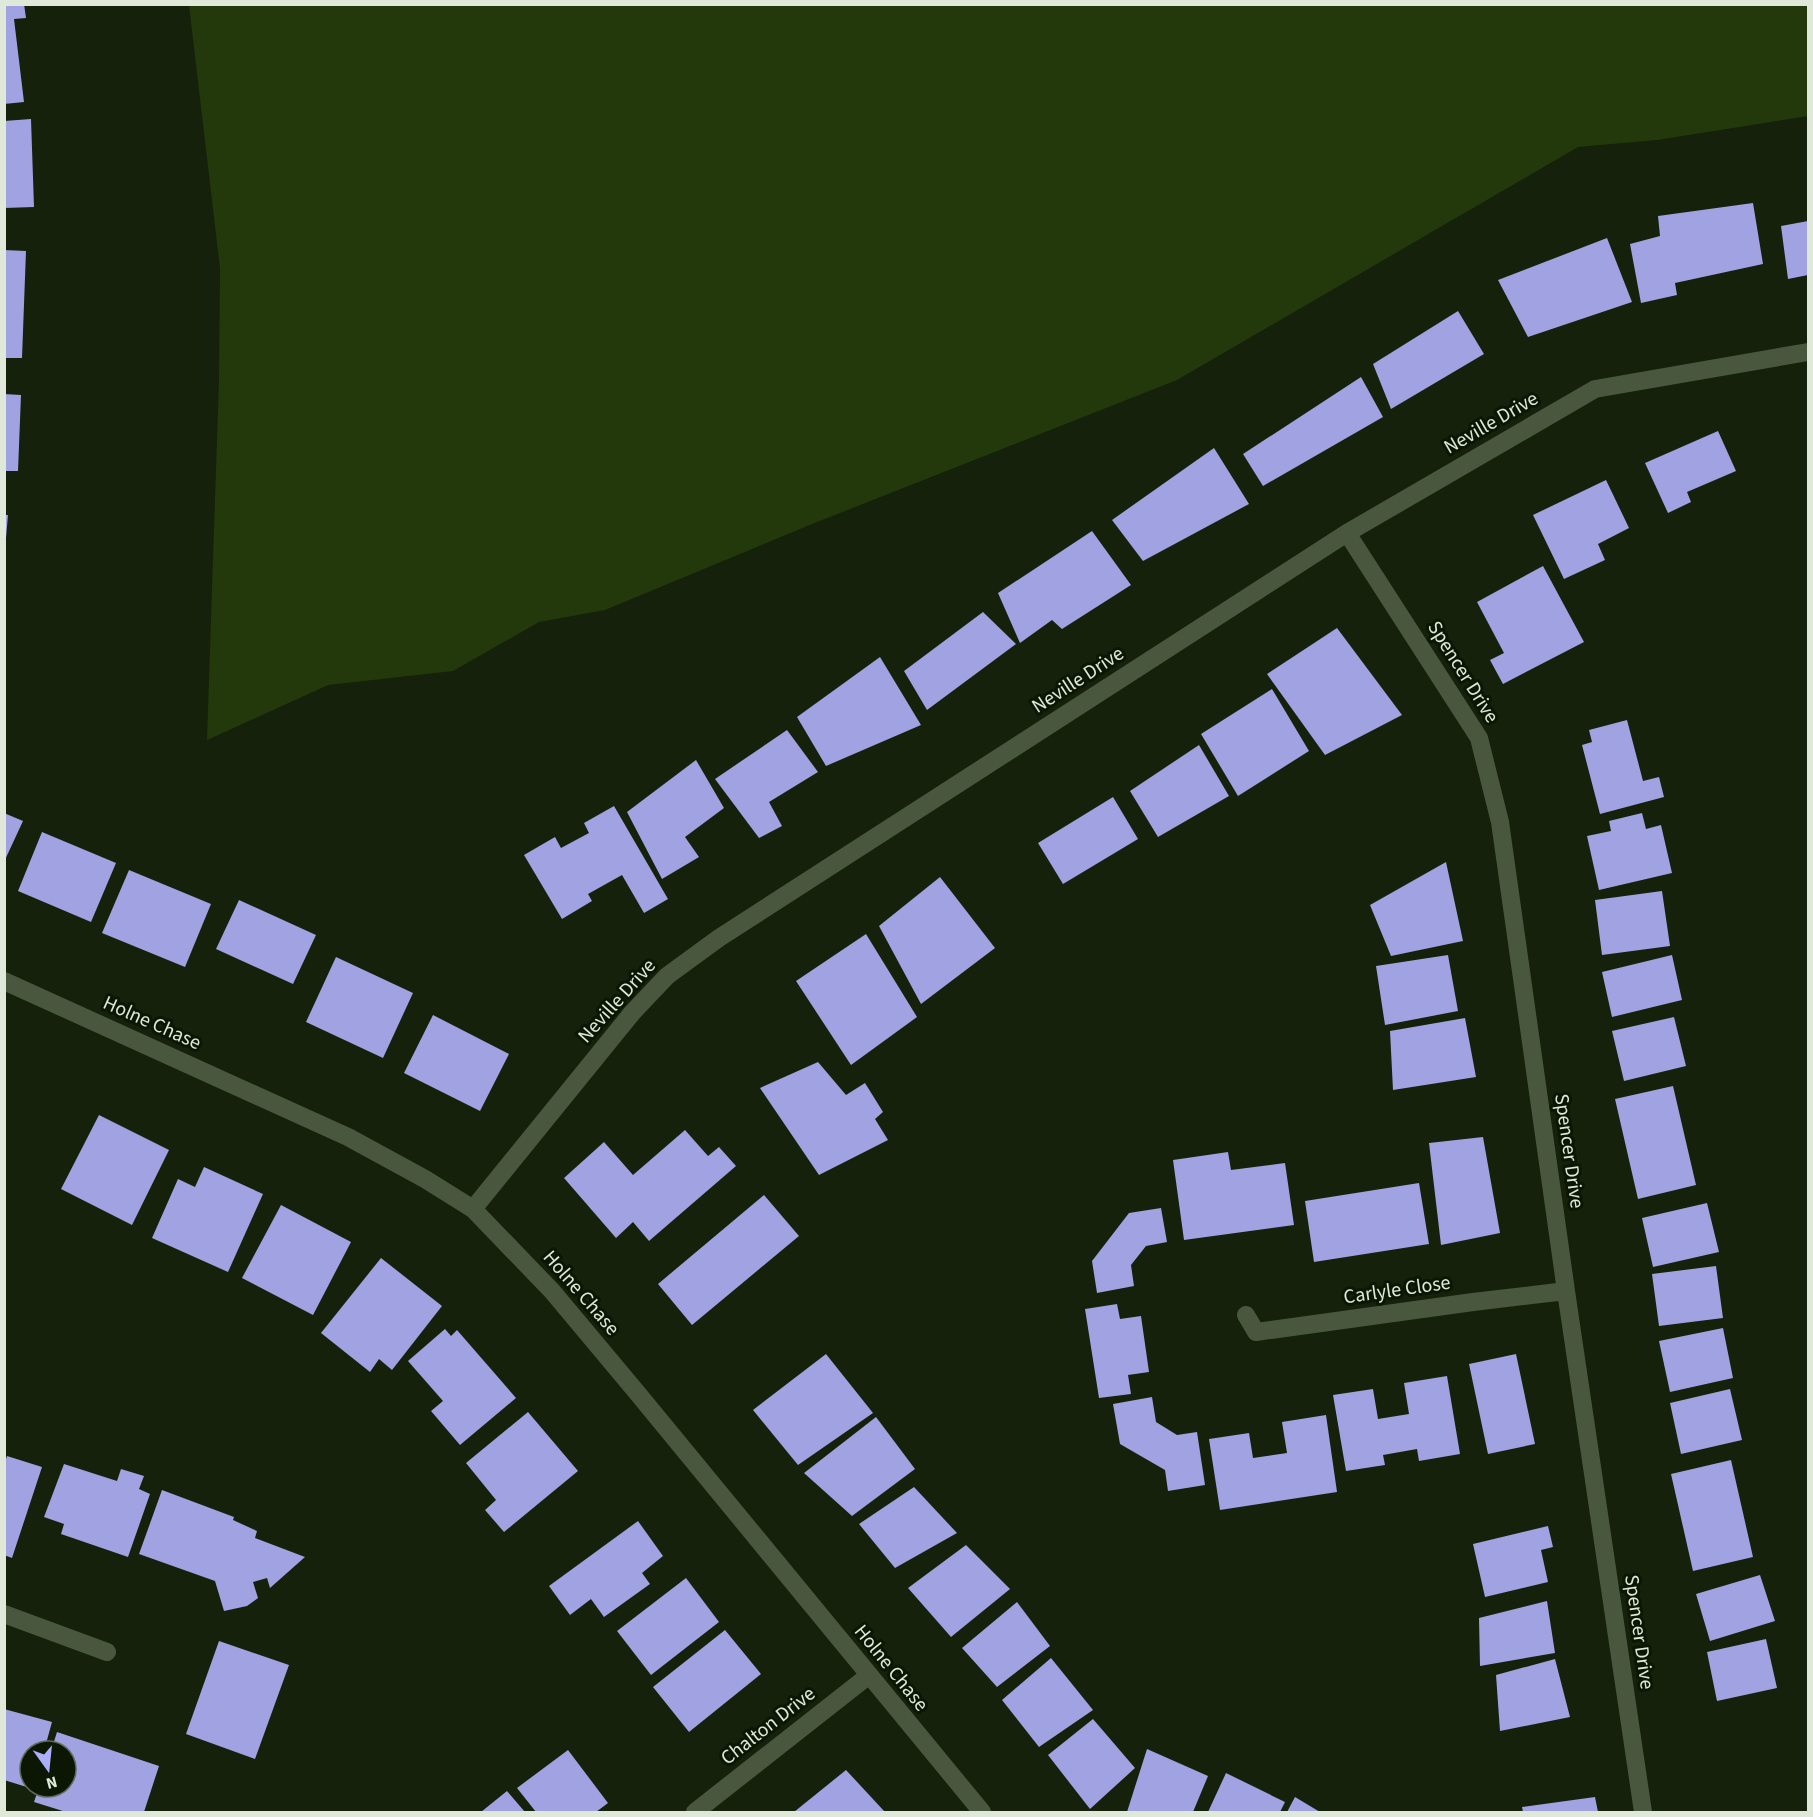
<svg xmlns="http://www.w3.org/2000/svg" width="1813" height="1817" font-family="'Source Sans 3',sans-serif">
	<style>
		.green { fill: #23390c }
		.building { fill: #a1a2e2 }
		.lines { fill: none; stroke-linecap: round; stroke-linejoin: round }
		.minor { stroke: #4a573f; stroke-width: 18 }
		.labels { text-anchor: middle; dominant-baseline: central; stroke-width: 6; stroke-linejoin: round; paint-order: stroke }
		.street-label { font-size: 20px; fill: #dfe8d9; stroke: #0c1703 }
	</style>
	<rect width="100%" height="100%" fill="#15210a"/>
	<path class="green" d="M189,5H1808V116L1657,140L1578,147L1177,380L812,524L605,610L539,622L453,671L328,685L207,740L219,380L220,268Z"/>
	<path class="building" d="M4,4H24L26,18L14,19L24,102L4,104Z
		M31,119L34,207L4,208V121Z
		M1753,203L1763,264L1675,283L1677,295L1641,303L1630,244L1660,236L1658,216Z
		M1808,221V275L1788,279L1781,226Z
		M1607,238L1632,302L1528,337L1498,280Z
		M4,250L26,251L22,358H4Z
		M1458,311L1484,354L1391,409L1373,364Z
		M1361,377L1383,417L1263,486L1243,454Z
		M4,394L21,395L18,471H4Z
		M1718,431L1736,471L1687,492L1691,502L1668,513L1645,463Z
		M1214,448L1249,504L1143,561L1112,520Z
		M1606,480L1629,528L1598,544L1605,560L1564,579L1533,515Z
		M4,515H8L6,538H4Z
		M1092,531L1131,585L1062,629L1052,620L1020,643L998,593Z
		M1543,566L1584,642L1503,684L1490,660L1504,653L1477,602Z
		M983,612L1016,644L927,710L904,671Z
		M1337,628L1402,715L1325,755L1267,674Z
		M880,657L921,725L826,766L797,717Z
		M1272,689L1309,751L1238,796L1201,734Z
		M1627,720L1643,781L1659,777L1664,797L1600,814L1582,745L1592,742L1589,730Z
		M787,730L818,772L769,802L782,826L759,838L715,779Z
		M1199,745L1229,796L1158,837L1130,791Z
		M696,760L724,808L685,837L699,857L662,879L627,812Z
		M1113,797L1138,839L1063,884L1038,843Z
		M614,806L668,899L644,913L622,875L588,894L592,901L562,919L524,855L555,837L561,848L589,833L584,823Z
		M4,813L23,821L4,862Z
		M1642,813L1646,829L1661,825L1672,873L1599,890L1587,836L1611,831L1609,821Z
		M42,832L116,863L91,922L18,891Z
		M1446,862L1463,941L1391,956L1370,905Z
		M129,870L211,904L185,967L102,933Z
		M940,877L995,948L921,1004L879,926Z
		M1662,891L1670,946L1602,955L1595,900Z
		M239,900L316,935L293,984L216,949Z
		M866,934L917,1017L851,1065L796,981Z
		M1448,955L1458,1011L1385,1025L1376,966Z
		M1672,955L1682,1000L1612,1017L1602,972Z
		M336,957L413,993L383,1058L306,1022Z
		M433,1015L509,1054L480,1111L404,1073Z
		M1674,1017L1686,1066L1624,1081L1612,1031Z
		M1465,1018L1476,1077L1393,1090L1390,1031Z
		M818,1062L846,1095L865,1083L883,1112L875,1119L888,1140L819,1175L760,1088Z
		M1673,1086L1696,1185L1638,1199L1615,1099Z
		M99,1115L169,1150L132,1225L61,1189Z
		M685,1130L708,1156L719,1147L736,1166L649,1241L633,1222L616,1238L564,1178L604,1142L633,1175Z
		M1483,1137L1500,1233L1441,1245L1429,1143Z
		M1228,1152L1231,1170L1285,1163L1294,1225L1184,1240L1173,1160Z
		M204,1167L263,1194L228,1272L152,1238L178,1179L195,1187Z
		M1419,1183L1429,1244L1314,1262L1305,1201Z
		M764,1195L799,1236L692,1325L658,1284Z
		M1707,1203L1719,1252L1653,1267L1642,1218Z
		M281,1205L351,1242L313,1315L242,1278Z
		M1161,1208L1167,1242L1146,1246L1131,1265L1134,1286L1097,1293L1092,1261L1129,1213Z
		M381,1258L442,1306L392,1370L379,1359L370,1372L321,1333Z
		M1716,1266L1723,1318L1659,1326L1652,1274Z
		M1117,1304L1120,1319L1141,1316L1149,1372L1128,1375L1131,1394L1099,1398L1085,1309Z
		M1723,1328L1733,1378L1670,1392L1659,1341Z
		M445,1329L451,1336L457,1330L516,1398L460,1445L431,1411L443,1401L408,1361Z
		M826,1354L873,1413L798,1465L753,1410Z
		M1516,1354L1535,1444L1488,1454L1469,1364Z
		M1447,1376L1460,1454L1419,1461L1417,1449L1383,1455L1385,1465L1346,1471L1333,1395L1373,1389L1378,1419L1409,1414L1404,1383Z
		M1730,1389L1742,1440L1681,1454L1670,1403Z
		M1152,1397L1156,1422L1177,1435L1197,1432L1205,1485L1168,1491L1165,1470L1120,1444L1113,1404Z
		M528,1412L578,1471L504,1532L485,1510L496,1500L466,1463Z
		M1326,1415L1337,1492L1220,1510L1209,1439L1249,1433L1253,1458L1287,1453L1282,1422Z
		M876,1417L915,1469L852,1516L804,1473Z
		M7,1456L42,1467L12,1558L4,1555V1465Z
		M1731,1460L1753,1557L1693,1571L1671,1474Z
		M64,1464L117,1481L121,1469L144,1476L139,1489L150,1494L128,1557L61,1534L64,1524L44,1517Z
		M914,1487L957,1533L895,1568L859,1524Z
		M162,1490L234,1517L233,1520L257,1531L255,1538L305,1557L270,1588L267,1578L253,1582L258,1598L247,1606L224,1611L215,1581L139,1554Z
		M638,1521L663,1556L642,1573L650,1584L604,1617L591,1599L570,1615L549,1586Z
		M1548,1526L1553,1547L1541,1550L1548,1582L1485,1597L1473,1544Z
		M966,1545L1010,1589L951,1637L908,1588Z
		M1760,1575L1775,1621L1710,1641L1696,1594Z
		M686,1578L719,1622L651,1675L617,1631Z
		M1547,1601L1555,1653L1480,1666L1479,1618Z
		M1017,1602L1050,1646L997,1687L962,1648Z
		M725,1630L761,1674L689,1732L653,1687Z
		M1766,1639L1777,1688L1717,1701L1707,1652Z
		M219,1641L289,1665L255,1759L186,1734Z
		M1051,1658L1093,1710L1039,1747L1002,1700Z
		M1555,1659L1570,1717L1500,1731L1496,1675Z
		M4,1709L52,1722L44,1751H30V1788L4,1780Z
		M1093,1719L1135,1768L1090,1809L1048,1755Z
		M57,1732L159,1766L144,1812H66L34,1802L39,1787H66V1751H51Z
		M1147,1749L1208,1776L1193,1812H1127Z
		M568,1750L608,1803L596,1812H536L517,1788Z
		M846,1770L885,1812H794Z
		M1226,1773L1285,1802L1280,1812H1208Z
		M507,1791L525,1812H481Z
		M1295,1797L1320,1812H1287Z
		M1595,1797L1598,1812H1523L1522,1807Z"/>
	<g class="lines">
		<path class="minor" d="M1347,533L1479,738L1500,822L1566,1291L1643,1812
			M4,981L348,1137L425,1179L473,1209L552,1291L639,1395L982,1812
			M473,1209L632,1013L667,976L719,938L1347,533L1595,389L1808,352
			M1246,1315L1256,1332L1473,1302L1566,1291
			M4,1614L107,1652
			M695,1812L868,1676"/>
	</g>
	<g class="labels">
		<g class="street-label">
			<text transform="translate(1491 423) rotate(-30)">Neville Drive</text>
			<text transform="translate(1463 672) rotate(58)">Spencer Drive</text>
			<text transform="translate(1078 680) rotate(-33)">Neville Drive</text>
			<text transform="translate(617 1001) rotate(-48)">Neville Drive</text>
			<text transform="translate(152 1023) rotate(24)">Holne Chase</text>
			<text transform="translate(1569 1151) rotate(82)">Spencer Drive</text>
			<text transform="translate(1397 1290) rotate(-8)">Carlyle Close</text>
			<text transform="translate(581 1293) rotate(49)">Holne Chase</text>
			<text transform="translate(1639 1632) rotate(82)">Spencer Drive</text>
			<text transform="translate(891 1668) rotate(51)">Holne Chase</text>
			<text transform="translate(768 1726) rotate(-38)">Chalton Drive</text>
		</g>
	</g>
	<rect width="1813" height="1817" fill="none" stroke="#dfe8d9" stroke-width="12"/>
	<g transform="translate(48 1769) rotate(165)"><circle r="28" fill="#0c1703" stroke="#606b59" stroke-width="1.5"/>
	<path d="M0-4.5L10 22L0 15L-10 22Z" fill="#adaffb"/>
	<text y="-9" font-size="16" font-weight="bold" text-anchor="middle" fill="#dfe8d9">N</text>
	</g>
</svg>
